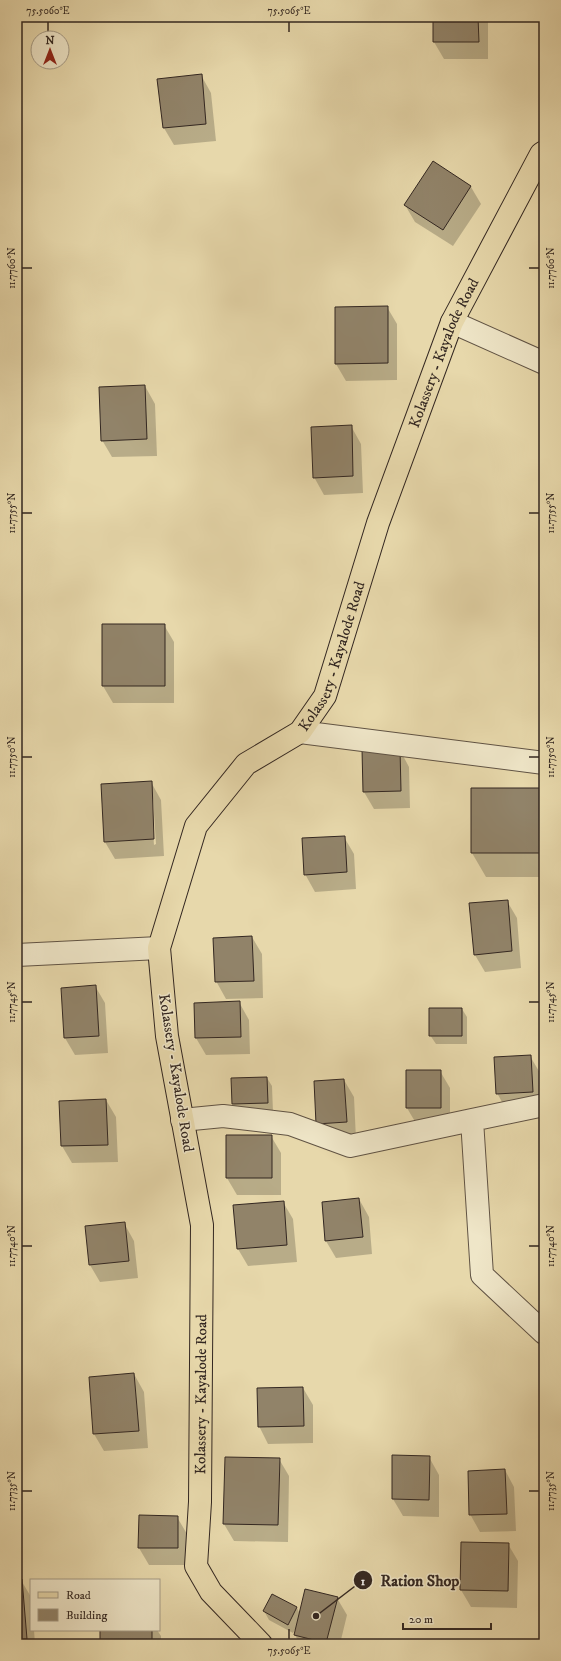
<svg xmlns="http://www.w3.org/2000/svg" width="561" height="1661" font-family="'IM FELL DW Pica',serif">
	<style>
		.shadow { fill: #0003; fill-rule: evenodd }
		.building { fill: #918369; stroke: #332721 }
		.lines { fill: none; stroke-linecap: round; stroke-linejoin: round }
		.minor-casing { stroke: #605344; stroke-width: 24 }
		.major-casing { stroke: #332721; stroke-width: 24 }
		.minor { stroke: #efe6c8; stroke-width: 22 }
		.major { stroke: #e7d8ab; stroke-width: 22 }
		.ticks { fill: none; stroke: #332721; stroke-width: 1.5 }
		.labels { text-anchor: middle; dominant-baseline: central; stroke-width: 3; stroke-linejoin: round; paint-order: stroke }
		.street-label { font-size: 15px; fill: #332721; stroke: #efe6c8 }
		.leader { fill: none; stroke: #332721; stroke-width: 1.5 }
		.callout-dot { fill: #332721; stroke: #efe6c8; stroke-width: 1.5 }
		.mark-label { font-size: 12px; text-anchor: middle; font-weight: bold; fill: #fff }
		.callout-label { font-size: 16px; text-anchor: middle; font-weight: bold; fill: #332721; stroke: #efe6c8; stroke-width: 3; stroke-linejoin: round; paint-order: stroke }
		.neatline { fill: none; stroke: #332721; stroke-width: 1.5 }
		.ticks-label { font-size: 10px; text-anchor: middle; fill: #332721 }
	</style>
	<rect width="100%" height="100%" fill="#e7d8ab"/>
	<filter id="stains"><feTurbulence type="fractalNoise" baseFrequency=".005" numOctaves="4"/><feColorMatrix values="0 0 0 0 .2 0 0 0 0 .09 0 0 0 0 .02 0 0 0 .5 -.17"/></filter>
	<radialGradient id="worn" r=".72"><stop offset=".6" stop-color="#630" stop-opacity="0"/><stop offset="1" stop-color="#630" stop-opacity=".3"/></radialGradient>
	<path class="shadow" d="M434,17H488V59H444L434,42Z
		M201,75L211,93L216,141L174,145L164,128Z
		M433,162L471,187L481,204L453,246L415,222L405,205Z
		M387,307L397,324V380L346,381L336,364Z
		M145,386L155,404L157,456L112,457L102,440Z
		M351,426L361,444L363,493L324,495L314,477Z
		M164,625L174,642V703H113L103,686Z
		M400,750L409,767L410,808L374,809L364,792Z
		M151,782L161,800L164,856L115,859L105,842ZM151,799H153L156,844L154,845Z
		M544,791V877H486L472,853Z
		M344,837L354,854L356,889L315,892L305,874Z
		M507,901L517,918L521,968L485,972L475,955Z
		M252,937L262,954L263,998L226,999L216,981Z
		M95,986L105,1003L108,1053L75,1055L65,1038Z
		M239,1002L249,1020L250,1054L206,1055L196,1038L195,1004Z
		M462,1009L467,1017V1044H436L430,1035Z
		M530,1056L540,1073L542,1109L507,1111L497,1093Z
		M440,1071L450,1088V1125H417L407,1108Z
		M267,1078L272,1086L273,1112L238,1113L233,1104L232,1079Z
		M344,1080L354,1097L356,1139L317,1123Z
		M106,1100L116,1117L118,1162L72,1163L62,1146L60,1102Z
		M271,1136L281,1153V1195H237L227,1178Z
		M359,1199L369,1217L372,1254L336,1258L326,1241L323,1203Z
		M283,1202L293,1219L297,1262L248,1266L238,1249Z
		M124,1223L134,1241L138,1278L100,1282L90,1265L86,1227Z
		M134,1374L144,1392L148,1448L104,1451L94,1434L90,1378Z
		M303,1388L313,1405V1443L268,1444L259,1426Z
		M393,1456L429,1457L439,1475V1517L403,1516L393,1499Z
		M226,1458L279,1459L289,1476L288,1542L234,1541L224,1524Z
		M505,1470L514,1487L516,1531L480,1532L470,1514Z
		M177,1517L187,1534V1565H149L139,1548Z
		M462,1543L508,1544L518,1561L517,1608L471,1607L461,1590Z
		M21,1580L31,1597V1630H34L35,1644H17V1581Z
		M273,1595L297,1608L300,1614L337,1598L347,1615L340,1644H300L295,1635L296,1628L293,1633L269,1620L264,1611Z
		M101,1630H157L161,1636V1644H101Z"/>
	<path class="building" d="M433,17H478L479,42H433Z
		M202,74L206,124L163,128L157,79Z
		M433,161L471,186L443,230L404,205Z
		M388,306V363L335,364V307Z
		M145,385L147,439L101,441L99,387Z
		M352,425L353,476L313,478L311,427Z
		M102,624H165V686H102Z
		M362,749H400L401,791L363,792Z
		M152,781L154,839L104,842L101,784Z
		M471,788H544V853H471Z
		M345,836L347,872L304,875L302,838Z
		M508,900L512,951L474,955L469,903Z
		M252,936L254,981L215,982L213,938Z
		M96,985L99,1036L64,1038L61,988Z
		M240,1001L241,1037L195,1038L194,1003Z
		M429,1008H462V1036H429Z
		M531,1055L533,1092L496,1094L494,1057Z
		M406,1070H441V1108H406Z
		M267,1077L268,1103L232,1104L231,1078Z
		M344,1079L347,1122L316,1124L314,1081Z
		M106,1099L108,1145L61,1146L59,1101Z
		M226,1135H272V1178H226Z
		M359,1198L363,1237L325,1241L322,1202Z
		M284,1201L287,1245L237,1249L233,1205Z
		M125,1222L129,1261L89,1265L85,1226Z
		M134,1373L139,1431L93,1434L89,1377Z
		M303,1387L304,1426L258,1427L257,1388Z
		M392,1455L430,1456L429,1500L392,1499Z
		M225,1457L280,1458L278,1525L223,1524Z
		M505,1469L507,1514L469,1515L468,1471Z
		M139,1515L178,1516V1548H138Z
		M461,1542L509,1543L508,1591L460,1590Z
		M22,1579L27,1639L17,1640V1580Z
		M305,1589L338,1597L326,1643L294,1635Z
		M272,1594L297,1607L288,1625L263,1611Z
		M100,1630H152V1644H100Z"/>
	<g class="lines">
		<defs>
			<path id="minor" d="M452,322L544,363
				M300,732L544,763
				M17,955L159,948
				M544,1105L472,1120L482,1275L544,1333
				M182,1120L223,1116L290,1124L350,1146L472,1120"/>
			<g id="major">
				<path id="s1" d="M261,1644L211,1592L196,1566L200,1502L202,1225L167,1036L159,948L196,826L246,764L300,732L325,696L378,523L452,322L541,154L544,152"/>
			</g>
		</defs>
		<use href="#minor" class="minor-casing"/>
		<use href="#major" class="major-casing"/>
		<use href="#minor" class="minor"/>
		<use href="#major" class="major"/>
	</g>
	<path class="ticks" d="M48,22V32M289,22V32M22,268H32M529,268H539M22,513H32M529,513H539M22,757H32M529,757H539M22,1002H32M529,1002H539M22,1246H32M529,1246H539M22,1491H32M529,1491H539M289,1629V1639"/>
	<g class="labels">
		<g class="street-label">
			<text stroke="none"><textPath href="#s1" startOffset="1401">Kolassery - Kayalode Road</textPath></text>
			<text stroke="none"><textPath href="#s1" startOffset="1077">Kolassery - Kayalode Road</textPath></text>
			<text transform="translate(176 1073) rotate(81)">Kolassery - Kayalode Road</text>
			<text stroke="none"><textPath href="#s1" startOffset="274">Kolassery - Kayalode Road</textPath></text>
		</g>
	</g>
	<path class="leader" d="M316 1616L363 1580"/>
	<g class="callout-dot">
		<circle cx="316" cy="1616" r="4"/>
		<circle cx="363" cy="1580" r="10"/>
	</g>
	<g class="mark-label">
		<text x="363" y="1585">1</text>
	</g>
	<g class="callout-label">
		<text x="420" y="1586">Ration Shop</text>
	</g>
	<rect width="561" height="1661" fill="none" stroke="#e7d8ab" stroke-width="44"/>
	<rect x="30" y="1579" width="130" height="52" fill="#efe6c8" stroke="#a49a85"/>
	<rect x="38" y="1592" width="20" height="6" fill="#e7d8ab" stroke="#a49a85"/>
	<text x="66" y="1599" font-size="12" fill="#332721">Road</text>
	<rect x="38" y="1609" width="20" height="12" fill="#918369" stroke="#a49a85"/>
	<text x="66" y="1619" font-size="12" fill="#332721">Building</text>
	<g transform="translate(50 50)"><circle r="19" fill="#efe6c8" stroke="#a49a85"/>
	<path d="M0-3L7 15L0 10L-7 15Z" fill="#8f2418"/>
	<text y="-6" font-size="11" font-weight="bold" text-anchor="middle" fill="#332721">N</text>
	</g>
	<path d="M403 1623v6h88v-6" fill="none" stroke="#332721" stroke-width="2"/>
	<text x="409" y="1623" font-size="12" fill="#332721" stroke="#efe6c8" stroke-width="3" paint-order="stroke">20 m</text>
	<rect x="22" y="22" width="517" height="1617" class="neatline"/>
	<g class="ticks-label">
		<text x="48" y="14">75.5060°E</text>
		<text x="289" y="14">75.5065°E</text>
		<text transform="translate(11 268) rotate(-90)" y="4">11.7760°N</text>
		<text transform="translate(550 268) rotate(-90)" y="4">11.7760°N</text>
		<text transform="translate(11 513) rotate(-90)" y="4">11.7755°N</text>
		<text transform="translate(550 513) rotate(-90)" y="4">11.7755°N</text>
		<text transform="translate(11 757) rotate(-90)" y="4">11.7750°N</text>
		<text transform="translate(550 757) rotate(-90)" y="4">11.7750°N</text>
		<text transform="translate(11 1002) rotate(-90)" y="4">11.7745°N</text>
		<text transform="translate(550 1002) rotate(-90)" y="4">11.7745°N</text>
		<text transform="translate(11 1246) rotate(-90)" y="4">11.7740°N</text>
		<text transform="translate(550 1246) rotate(-90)" y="4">11.7740°N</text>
		<text transform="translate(11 1491) rotate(-90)" y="4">11.7735°N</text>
		<text transform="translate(550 1491) rotate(-90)" y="4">11.7735°N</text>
		<text x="289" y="1654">75.5065°E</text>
	</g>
	<rect width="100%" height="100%" filter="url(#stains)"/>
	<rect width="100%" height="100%" fill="url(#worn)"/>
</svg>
